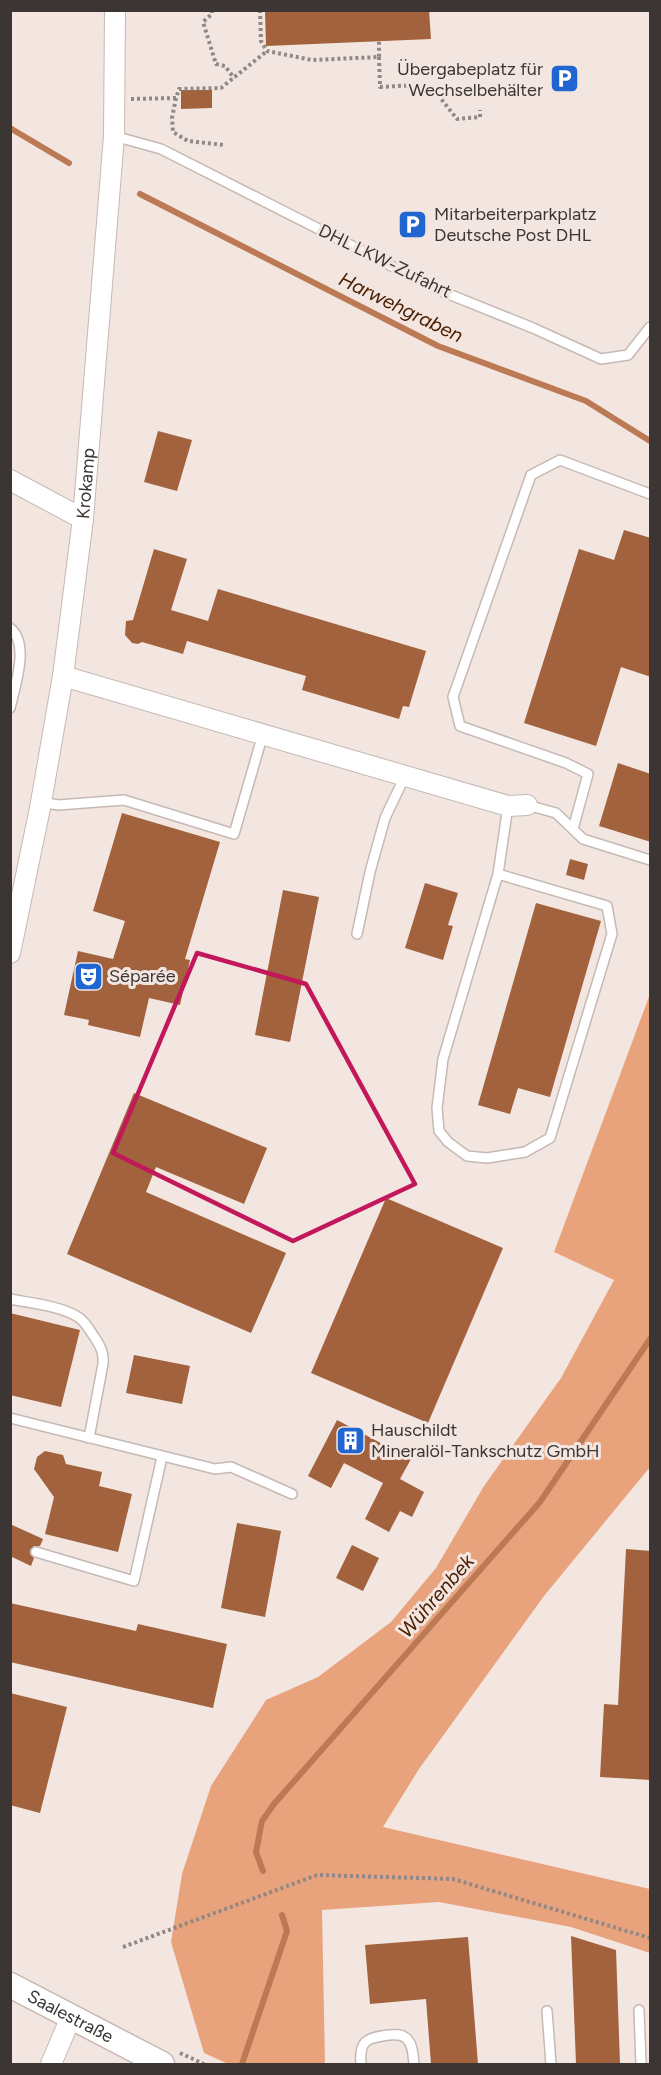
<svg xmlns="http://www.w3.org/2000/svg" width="661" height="2075" font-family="Figtree,sans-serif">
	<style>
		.forest { fill: #e8a37c }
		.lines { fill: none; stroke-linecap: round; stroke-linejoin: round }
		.stream { stroke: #bb7954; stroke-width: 6 }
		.building { fill: #a1623d }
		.service-casing { stroke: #c6b9b3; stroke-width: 12 }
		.minor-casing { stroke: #c6b9b3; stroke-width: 22 }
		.tertiary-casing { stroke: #c6b9b3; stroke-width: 27 }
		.path { stroke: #918885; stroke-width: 4; stroke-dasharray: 3 3; stroke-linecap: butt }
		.service { stroke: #fff; stroke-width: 9 }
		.minor { stroke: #fff; stroke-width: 20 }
		.tertiary { stroke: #fff; stroke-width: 24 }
		.marked { fill: none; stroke: #c2185b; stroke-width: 4.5; stroke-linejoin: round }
		.labels { text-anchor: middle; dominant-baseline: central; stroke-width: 6; stroke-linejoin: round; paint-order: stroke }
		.poi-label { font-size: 18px; fill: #3b3634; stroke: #f3e6e0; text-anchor: start }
		.street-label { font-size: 18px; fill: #3b3634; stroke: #f3e6e0 }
		.water-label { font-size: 20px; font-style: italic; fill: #4d2104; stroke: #f3e6e0 }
	</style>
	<rect width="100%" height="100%" fill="#f3e6e0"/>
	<path class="forest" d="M650,994V1467L544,1596L419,1769L383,1827L650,1889V1953L571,1927L439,1902L322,1910L325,2064H228L204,2053L171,1942L182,1874L211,1786L266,1700L318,1677L391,1622L436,1568L484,1486L561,1378L614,1280L554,1252Z"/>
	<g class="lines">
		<path class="stream" d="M10,128L69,163
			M140,194L438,346L586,401L650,441
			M263,1871L256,1852L262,1821L274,1804L540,1502L650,1339
			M242,2064L287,1931L282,1915"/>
	</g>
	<path class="building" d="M312,10H429L431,39L266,46L265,12Z
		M181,90H212V108L181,109Z
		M158,431L192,440L177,491L144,482Z
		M624,530L651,538V677L621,667L596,746L524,723L579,549L614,560Z
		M154,549L187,559L171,610L208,621L218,589L426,651L409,707L403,706L399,719L302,690L306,676L187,641L183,654L142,642L138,644L132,643L125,635L126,621L133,620Z
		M618,763L651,774V842L599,826Z
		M122,813L220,842L185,959L190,960L180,1005L149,998L140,1037L88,1025L89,1020L64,1015L78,951L113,959L125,921L93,911Z
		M570,859L588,864L584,880L566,875Z
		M425,883L458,893L448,925L453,926L443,960L405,948Z
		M283,890L319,897L290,1042L255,1035Z
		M536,903L601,921L550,1097L518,1088L510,1114L478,1105Z
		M134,1093L267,1148L244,1204L156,1167L146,1192L286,1253L251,1333L67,1254Z
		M386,1198L503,1248L428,1423L311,1373Z
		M10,1313L80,1330L61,1407L10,1395Z
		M134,1355L190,1366L182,1404L126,1393Z
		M337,1420L411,1459L400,1479L424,1492L412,1517L400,1511L389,1532L365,1519L383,1483L344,1463L331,1488L308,1476Z
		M45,1451L63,1455L66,1464L102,1472L99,1486L132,1494L118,1552L45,1534L54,1497L34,1469L37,1457Z
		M237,1523L281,1531L265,1617L221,1608Z
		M10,1524L43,1539L40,1546H34L30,1550V1554L34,1558L31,1566L10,1556Z
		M352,1545L379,1558L363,1591L336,1578Z
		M626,1549L651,1551V1780L600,1777L604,1704L618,1705Z
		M10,1603L136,1631L138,1624L227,1644L213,1708L10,1662Z
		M10,1693L67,1707L40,1813L10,1805Z
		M571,1936L616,1950L620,2064H576Z
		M468,1937L478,2064H431L426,1999L370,2004L365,1945Z"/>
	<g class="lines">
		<defs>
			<path id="service" d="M114,136L161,149L441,291L533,328L601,359L628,355L650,327
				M10,628C30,643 15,687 10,708
				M41,802L58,805L124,800L234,834L263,734
				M527,805L556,813L583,839L650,860
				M573,829L588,774L566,763L460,726L453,697L531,475L560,460L650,494
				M498,874L607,906L612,934L550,1138L525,1152L487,1158L467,1156L448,1142L439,1131L437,1108L443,1059L498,874L508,806
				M357,934L370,872L385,818L405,776
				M10,1299C30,1303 61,1306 78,1317C86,1322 90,1331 95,1338C101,1347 104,1354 103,1364L89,1438
				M10,1418L215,1469L231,1467L292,1494
				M36,1552L134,1581L162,1457
				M639,2010L641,2064
				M547,2011L551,2064
				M361,2064C359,2041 366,2038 388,2035C394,2035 400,2033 406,2038C413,2044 413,2055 414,2064"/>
			<g id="minor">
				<path d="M10,480L83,519"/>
				<path d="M63,676L508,806L527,805"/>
				<path id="s1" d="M10,953L40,808L63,676L83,519L114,136L115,10"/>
				<path d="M51,2064L71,2017"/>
			</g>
			<g id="tertiary">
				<path id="s2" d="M10,1985L162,2064"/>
			</g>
		</defs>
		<use href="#service" class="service-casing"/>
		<use href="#minor" class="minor-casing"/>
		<use href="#tertiary" class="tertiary-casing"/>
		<path class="path" d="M212,10V14L203,22L216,64L225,66L234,78
			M260,10L261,41L267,51L312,60L379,57V41
			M379,57L380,87L416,85L438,95L457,119L480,117V110
			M176,98L172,118L173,132L188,141L224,145
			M131,99L176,98L179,89L221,88L267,51
			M123,1947L317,1875L453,1879L650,1938
			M180,2053L204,2064"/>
		<use href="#service" class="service"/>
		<use href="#minor" class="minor"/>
		<use href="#tertiary" class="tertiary"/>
	</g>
	<path class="marked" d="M197,953L306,984L415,1184L293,1241L113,1153Z"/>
	<defs>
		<symbol id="parking-square" viewBox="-11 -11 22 22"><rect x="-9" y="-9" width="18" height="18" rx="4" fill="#2165d1" stroke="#f3e6e0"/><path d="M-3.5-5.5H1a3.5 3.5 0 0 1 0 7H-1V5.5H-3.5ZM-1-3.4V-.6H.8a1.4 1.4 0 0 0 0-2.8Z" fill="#fff"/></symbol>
		<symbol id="theatre-square" viewBox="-11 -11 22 22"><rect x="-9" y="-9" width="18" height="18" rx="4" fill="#2165d1" stroke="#f3e6e0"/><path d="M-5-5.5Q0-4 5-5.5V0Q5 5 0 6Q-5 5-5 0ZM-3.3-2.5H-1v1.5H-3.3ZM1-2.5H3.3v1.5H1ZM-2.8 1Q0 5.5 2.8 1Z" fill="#fff"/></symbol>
		<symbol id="building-square" viewBox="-11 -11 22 22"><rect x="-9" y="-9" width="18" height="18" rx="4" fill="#2165d1" stroke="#f3e6e0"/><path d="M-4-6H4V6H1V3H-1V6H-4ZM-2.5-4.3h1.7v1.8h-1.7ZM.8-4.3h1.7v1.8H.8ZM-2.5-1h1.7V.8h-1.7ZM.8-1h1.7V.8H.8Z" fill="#fff"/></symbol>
	</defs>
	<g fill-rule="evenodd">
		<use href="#parking-square" x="548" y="62" width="33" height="33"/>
		<use href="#parking-square" x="396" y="208" width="33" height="33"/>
		<use href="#theatre-square" x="72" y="960" width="33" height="33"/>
		<use href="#building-square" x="334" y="1424" width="33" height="33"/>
	</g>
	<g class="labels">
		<g class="poi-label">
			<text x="543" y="69" text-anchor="end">Übergabeplatz für<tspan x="543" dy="21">Wechselbehälter</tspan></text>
			<text x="434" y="214">Mitarbeiterparkplatz<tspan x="434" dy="21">Deutsche Post DHL</tspan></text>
			<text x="109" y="976">Séparée</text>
			<text x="371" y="1430">Hauschildt<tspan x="371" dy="21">Mineralöl-Tankschutz GmbH</tspan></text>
		</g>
		<g class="street-label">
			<text transform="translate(385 261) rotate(26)">DHL LKW-Zufahrt</text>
			<text stroke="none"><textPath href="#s1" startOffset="476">Krokamp</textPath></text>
			<text stroke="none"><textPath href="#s2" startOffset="68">Saalestraße</textPath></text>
		</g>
		<g class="water-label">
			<text transform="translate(401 307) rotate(26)">Harwehgraben</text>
			<text transform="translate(436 1596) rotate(-49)">Wührenbek</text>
		</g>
	</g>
	<rect width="661" height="2075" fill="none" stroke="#3b3634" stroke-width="24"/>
</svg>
